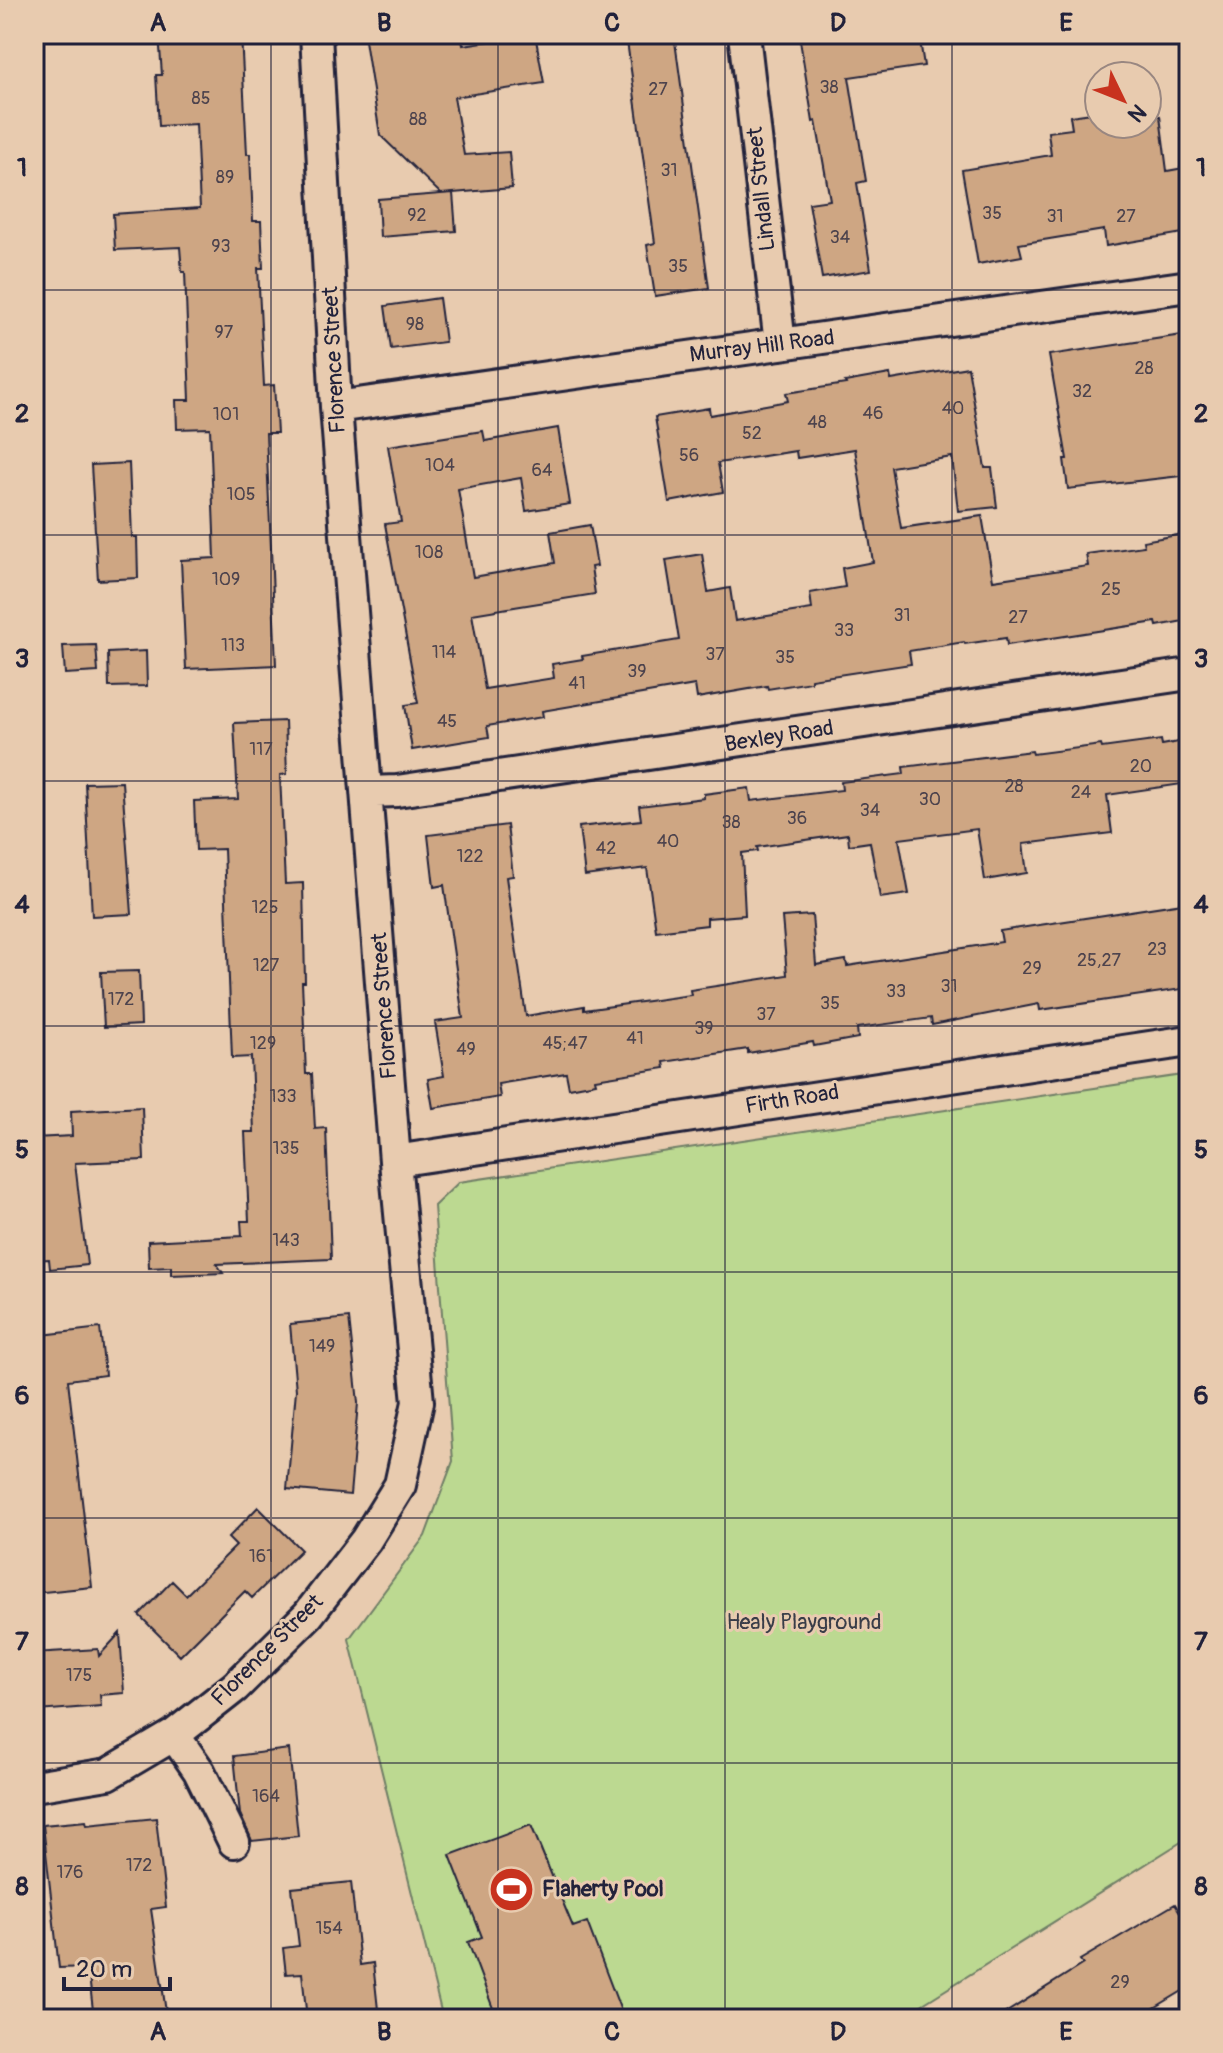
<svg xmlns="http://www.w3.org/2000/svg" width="1223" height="2053" font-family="Pangolin,sans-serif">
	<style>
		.green { fill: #bcd991; stroke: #6f7e66; stroke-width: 2 }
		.building { fill: #cea683; stroke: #22223b; stroke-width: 2 }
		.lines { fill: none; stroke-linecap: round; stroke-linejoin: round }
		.minor-casing { stroke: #22223b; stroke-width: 36 }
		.minor { stroke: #e8cbaf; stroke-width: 30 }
		.grid { fill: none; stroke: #22223b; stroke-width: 2; stroke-opacity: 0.55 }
		.labels { text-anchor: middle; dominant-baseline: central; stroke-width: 6; stroke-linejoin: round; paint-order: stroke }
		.number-label { font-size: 18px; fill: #4d434d }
		.street-label { font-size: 22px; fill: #22223b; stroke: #e8cbaf }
		.park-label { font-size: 22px; fill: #393d48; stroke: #e8cbaf }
		.poi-label { font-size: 22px; font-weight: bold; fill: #22223b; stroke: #e8cbaf; text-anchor: start }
		.neatline { fill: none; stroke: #22223b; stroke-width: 3 }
		.grid-label { font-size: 26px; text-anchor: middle; font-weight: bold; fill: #22223b }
	</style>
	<rect width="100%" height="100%" fill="#e8cbaf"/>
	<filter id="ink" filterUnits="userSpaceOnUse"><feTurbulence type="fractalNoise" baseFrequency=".0125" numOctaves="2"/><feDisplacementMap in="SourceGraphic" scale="16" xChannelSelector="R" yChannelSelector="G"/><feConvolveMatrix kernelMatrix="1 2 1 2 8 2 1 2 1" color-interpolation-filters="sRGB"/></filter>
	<g filter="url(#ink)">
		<path class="green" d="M1189,1074V1837L899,2019H443L349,1639L425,1536L453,1461L434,1206L459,1182Z"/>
		<path class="building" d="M159,34H241L247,154H250L253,221H261L263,268H258L264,386L274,385L277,433H266L276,665L186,669L181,560L215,558L210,428L177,429L176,400H190L185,272H182L180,247L115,250L113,214L200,208L196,124L159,126L156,75H162Z
			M364,34H461L463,45L535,34L544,83L454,97L464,155L509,152L512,188L441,194L380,135Z
			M626,34H674L709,288L655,296L647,245L655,243Z
			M799,34H919L924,66L849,77L866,181L857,183L871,270L822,278L809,203L830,200L816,121L813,122Z
			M1099,112V124H1147V118L1160,116L1167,171L1189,167V232L1106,246L1104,230L1019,244L1022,256L978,264L962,170L1051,155L1048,132L1072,129L1070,116Z
			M453,193L456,231L380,237L378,199Z
			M439,298L445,342L391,349L385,306Z
			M1189,334V475L1068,489L1064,459H1067L1049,355Z
			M968,367L985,468H992L997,507L958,511L952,457L891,467L901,528L982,516L993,580L1088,566L1086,554L1144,546L1143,541L1189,533V620L1157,626L1156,622L1007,645L1006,638L965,644L964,642L909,651L911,664L811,679V682L768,689L767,686L697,698L695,685L542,711L543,717L487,726L489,737L412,750L405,705L418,703L385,524L401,522L388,446L483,431L485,441L558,428L570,504L526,511L521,478L458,489L473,577L555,563L550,532L590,525L597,566L591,567L595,594L472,614L485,689L554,678L552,664L583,659L582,656L679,640L666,560L702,554L708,592L730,588L735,621L812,609L810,593L845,587L842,568L873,562L855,449L797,458L796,451L718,463L723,492L669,502L655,417L709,408L710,415L788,401L786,393L846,384L845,382L890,374L891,380Z
			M129,463L132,537H137L138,578L98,580L91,465Z
			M96,645L98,672L65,674L63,646Z
			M146,651L147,686L109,687L108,653Z
			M285,721L287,774L280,775L285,884L303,883L305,982H302L306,1074H312L315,1129L326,1128L331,1259L217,1264L223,1273L171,1275V1267L149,1268L148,1241L242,1236L241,1221H249L245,1132H254L251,1057L232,1058L224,849L196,850L194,801L238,799L234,723Z
			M1161,740L1162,745L1189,740V783L1107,795L1112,833L1023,844L1027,873L985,880L977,829L899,839L909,894L880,898L870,842L849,845L848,834L757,847L758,851L742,853L745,915L707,918V925L656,931L647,868L585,876L579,827L641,820L639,806L704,798V794L749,788L751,801L842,790L841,782L904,774L903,767L1032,751L1033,754L1101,745L1102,748Z
			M122,782L132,914L92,916L85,783Z
			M507,825L513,876L506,877L526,1016L584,1006V1010L691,995L690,990L787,975L782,917L812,915L816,965L846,960L847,966L1002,942L1000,931L1189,902V988L1040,1010L1039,1004L932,1025L931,1018L857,1028L858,1038L814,1046L813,1042L748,1053V1049L664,1062L665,1068L595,1079L596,1083L569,1088L566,1073L498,1084L500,1097L433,1108L428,1079L444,1076L435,1022L463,1018L444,885L434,887L428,835Z
			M139,971L141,1025L104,1027L101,972Z
			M142,1107L144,1160L75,1163L87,1265L50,1269L49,1259L34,1260V1138L72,1136L71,1111Z
			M349,1318L358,1403L350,1495L287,1489L296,1390L290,1324Z
			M100,1328L105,1375L68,1380L92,1587L34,1593V1336Z
			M258,1507L301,1550L252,1598L245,1591L180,1656L139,1615L172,1581L186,1595L236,1546L228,1538Z
			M120,1633L124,1693L100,1695L101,1706L38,1711L34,1653L98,1649L99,1656Z
			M289,1749L298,1836L252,1841L240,1814L234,1756Z
			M156,1818L166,1907L151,1909L167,2019H94L88,1967L59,1968L43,1825L86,1821L87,1825Z
			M531,1825L573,1927L587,1922L624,2019H497L468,1942L482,1937L450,1855Z
			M351,1882L360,1965L373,1963L379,2019H307L302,1973L286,1974L283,1948L299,1946L292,1888Z
			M1175,1904L1189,1927V1987L1136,2019H996L1083,1964L1080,1960Z"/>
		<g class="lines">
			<defs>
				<path id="minor" d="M744,34L780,344
					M336,407L1189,286
					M368,792L397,791L1189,674
					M395,1161L1189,1041
					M174,1735L199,1771L234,1842
					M34,1786L108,1774L174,1735L235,1687L308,1615L366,1540L400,1485L418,1402L395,1161L336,407L316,34"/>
			</defs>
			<use href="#minor" class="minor-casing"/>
			<use href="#minor" class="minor"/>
		</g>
	</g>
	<path class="grid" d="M271,34V2019M498,34V2019M725,34V2019M952,34V2019M34,290H1189M34,535H1189M34,781H1189M34,1026H1189M34,1272H1189M34,1518H1189M34,1763H1189"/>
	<defs>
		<symbol id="stadium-disc" viewBox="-11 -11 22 22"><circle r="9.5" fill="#c8321e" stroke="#e8cbaf"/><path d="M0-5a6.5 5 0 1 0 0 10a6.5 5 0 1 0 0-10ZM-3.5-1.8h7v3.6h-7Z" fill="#fff"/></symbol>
	</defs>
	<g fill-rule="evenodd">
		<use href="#stadium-disc" x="486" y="1864" width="51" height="51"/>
	</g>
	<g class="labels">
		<g class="number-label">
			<text x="829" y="87">38</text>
			<text x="658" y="89">27</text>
			<text x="201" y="98">85</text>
			<text x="418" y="119">88</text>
			<text x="669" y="170">31</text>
			<text x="225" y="177">89</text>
			<text x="992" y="213">35</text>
			<text x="417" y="215">92</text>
			<text x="1055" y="216">31</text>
			<text x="1126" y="216">27</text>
			<text x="840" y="237">34</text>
			<text x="221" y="246">93</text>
			<text x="678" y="266">35</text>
			<text x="415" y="324">98</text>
			<text x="224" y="332">97</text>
			<text x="1144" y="368">28</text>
			<text x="1082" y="391">32</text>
			<text x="953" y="408">40</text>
			<text x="873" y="413">46</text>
			<text x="226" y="414">101</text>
			<text x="817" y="422">48</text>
			<text x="752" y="433">52</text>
			<text x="689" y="455">56</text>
			<text x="440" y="465">104</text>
			<text x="542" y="470">64</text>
			<text x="241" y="494">105</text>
			<text x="429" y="552">108</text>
			<text x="226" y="579">109</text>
			<text x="1111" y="589">25</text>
			<text x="902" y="615">31</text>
			<text x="1018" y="617">27</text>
			<text x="844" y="630">33</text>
			<text x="233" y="645">113</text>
			<text x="444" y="652">114</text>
			<text x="715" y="654">37</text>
			<text x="785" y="657">35</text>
			<text x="637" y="671">39</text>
			<text x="577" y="683">41</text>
			<text x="447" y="721">45</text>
			<text x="261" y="749">117</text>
			<text x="1141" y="766">20</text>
			<text x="1014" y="786">28</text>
			<text x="1081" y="792">24</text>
			<text x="930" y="799">30</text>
			<text x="870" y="810">34</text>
			<text x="797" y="818">36</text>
			<text x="731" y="822">38</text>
			<text x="668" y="841">40</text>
			<text x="606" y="848">42</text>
			<text x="470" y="856">122</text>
			<text x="265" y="907">125</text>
			<text x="1157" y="949">23</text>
			<text x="1099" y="960">25,27</text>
			<text x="266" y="965">127</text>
			<text x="1032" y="968">29</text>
			<text x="949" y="986">31</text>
			<text x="896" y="991">33</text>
			<text x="121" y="999">172</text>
			<text x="830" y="1003">35</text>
			<text x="766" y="1014">37</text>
			<text x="704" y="1028">39</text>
			<text x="635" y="1038">41</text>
			<text x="263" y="1043">129</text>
			<text x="565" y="1043">45;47</text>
			<text x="466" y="1049">49</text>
			<text x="283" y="1096">133</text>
			<text x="286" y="1148">135</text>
			<text x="286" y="1240">143</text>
			<text x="322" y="1346">149</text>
			<text x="261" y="1556">161</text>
			<text x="79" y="1675">175</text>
			<text x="266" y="1796">164</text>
			<text x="139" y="1865">172</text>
			<text x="70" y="1872">176</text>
			<text x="329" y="1928">154</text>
			<text x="1120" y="1982">29</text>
		</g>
		<g class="street-label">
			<text transform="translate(761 189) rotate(-96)">Lindall Street</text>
			<text transform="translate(762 346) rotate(-7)">Murray Hill Road</text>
			<text transform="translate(334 360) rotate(-93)">Florence Street</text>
			<text transform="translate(779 736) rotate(-9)">Bexley Road</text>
			<text transform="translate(384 1006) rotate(-94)">Florence Street</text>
			<text transform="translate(792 1099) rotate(-9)">Firth Road</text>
			<text transform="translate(267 1650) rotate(-45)">Florence Street</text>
		</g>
		<g class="park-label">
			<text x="804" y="1622">Healy Playground</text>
		</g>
		<g class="poi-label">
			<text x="542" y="1889">Flaherty Pool</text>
		</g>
	</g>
	<rect width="1223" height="2053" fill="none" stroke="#e8cbaf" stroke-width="88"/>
	<g transform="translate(1123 100) rotate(133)"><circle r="38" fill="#e8cbaf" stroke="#998781" stroke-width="2"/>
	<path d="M0-6L14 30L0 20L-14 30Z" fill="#c8321e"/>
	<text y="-12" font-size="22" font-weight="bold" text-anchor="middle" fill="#22223b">N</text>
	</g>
	<path d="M64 1977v12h106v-12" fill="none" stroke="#22223b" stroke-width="4"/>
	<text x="76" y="1977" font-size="24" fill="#22223b" stroke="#e8cbaf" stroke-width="6" paint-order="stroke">20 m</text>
	<rect x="44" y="44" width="1135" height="1965" class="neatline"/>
	<g class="grid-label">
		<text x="158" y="31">A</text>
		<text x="384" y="31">B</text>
		<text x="612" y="31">C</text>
		<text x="838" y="31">D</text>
		<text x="1066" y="31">E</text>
		<text x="22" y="176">1</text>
		<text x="1201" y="176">1</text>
		<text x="22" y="422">2</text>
		<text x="1201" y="422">2</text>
		<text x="22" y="667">3</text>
		<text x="1201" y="667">3</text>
		<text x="22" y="913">4</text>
		<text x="1201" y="913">4</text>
		<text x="22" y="1158">5</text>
		<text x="1201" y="1158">5</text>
		<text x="22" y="1404">6</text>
		<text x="1201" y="1404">6</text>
		<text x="22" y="1650">7</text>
		<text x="1201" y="1650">7</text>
		<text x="22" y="1895">8</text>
		<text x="1201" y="1895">8</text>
		<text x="158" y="2040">A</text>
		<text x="384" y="2040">B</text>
		<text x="612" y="2040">C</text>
		<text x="838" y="2040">D</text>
		<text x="1066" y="2040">E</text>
	</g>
</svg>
